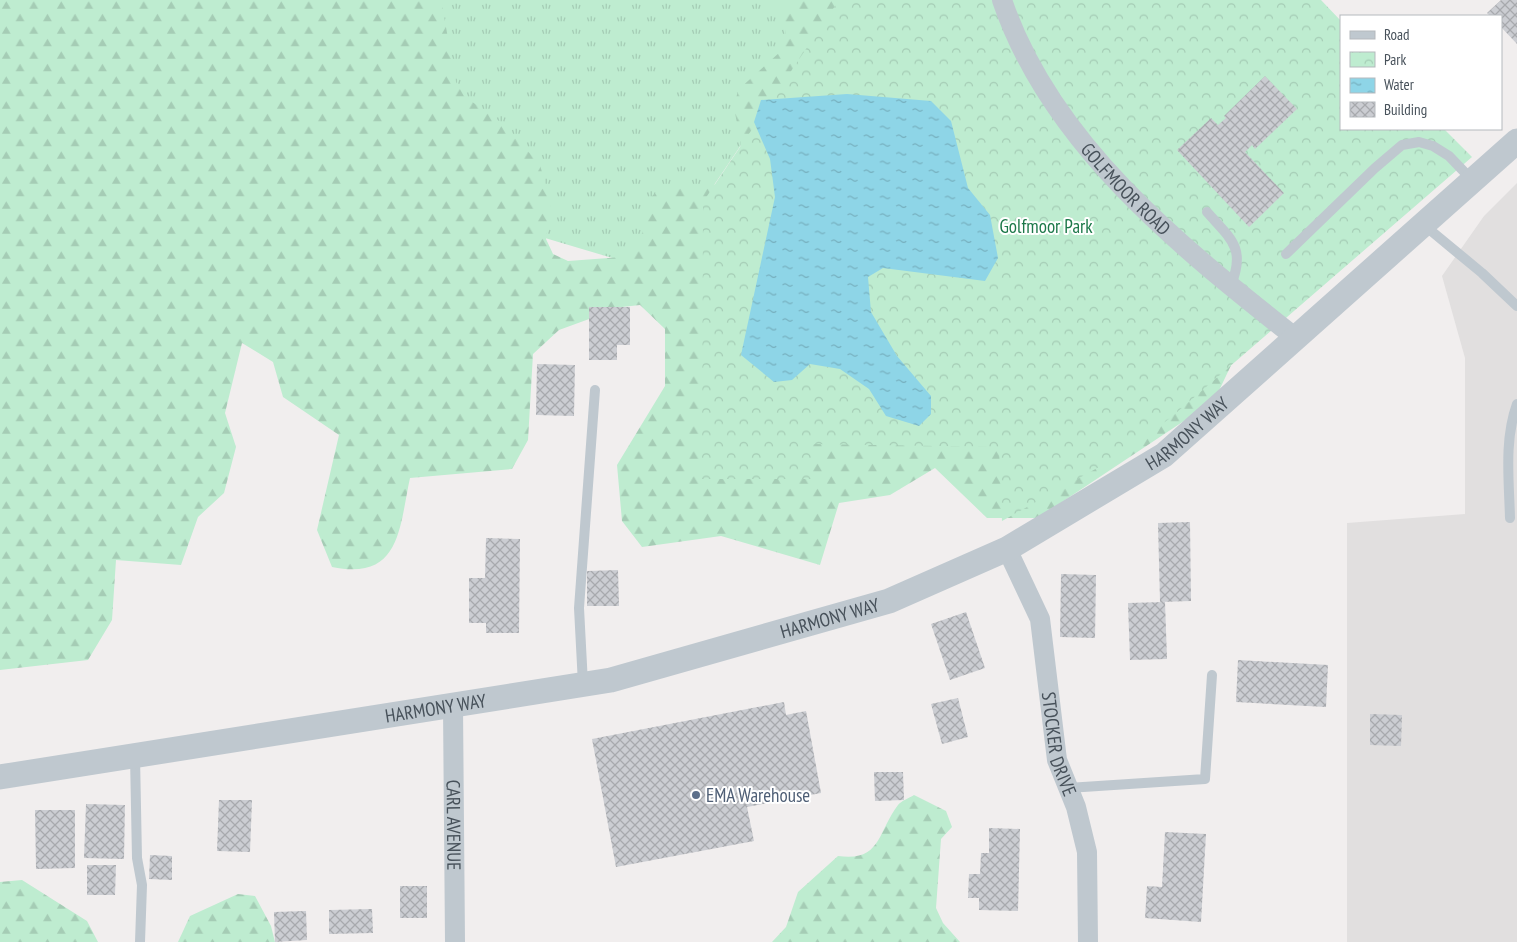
<svg xmlns="http://www.w3.org/2000/svg" width="1517" height="942" font-family="'PT Sans Narrow',sans-serif">
	<style>
		.education { fill: #e1dfdf }
		.grass { fill: url(#grass-tufts) }
		.forest { fill: url(#forest-firs) }
		.park { fill: url(#park-crowns) }
		.water { fill: url(#water-ripples) }
		.building { fill: url(#building-cross-hatch) }
		.lines { fill: none; stroke-linecap: round; stroke-linejoin: round }
		.service { stroke: #bfc8cf; stroke-width: 10 }
		.minor { stroke: #bfc8cf; stroke-width: 20 }
		.tertiary { stroke: #bfc8cf; stroke-width: 25 }
		.service-dot { fill: #5c6f8a; stroke: #fff; stroke-width: 2 }
		.labels { text-anchor: middle; dominant-baseline: central; stroke-width: 4; stroke-linejoin: round; paint-order: stroke }
		.street-label { font-size: 19px; fill: #47515a; stroke: #fff }
		.park-label { font-size: 19px; fill: #1c7849; stroke: #fff }
		.service-label { font-size: 19px; fill: #4e5e75; stroke: #fff; text-anchor: start }
	</style>
	<defs>
		<pattern id="grass-tufts" width="24" height="20" patternUnits="userSpaceOnUse" patternTransform="scale(1.25)"><rect width="24" height="20" fill="#beecd0"/><path d="M3 7l-1-3M5 7V3M7 7l1-3M15 17l-1-3M17 17v-4M19 17l1-3" fill="none" stroke="#a5ccb5"/></pattern>
		<pattern id="forest-firs" width="22" height="20" patternUnits="userSpaceOnUse" patternTransform="scale(1.25)"><rect width="22" height="20" fill="#beecd0"/><path d="M5 1l3.5 6h-7zM16 11l3.5 6h-7z" fill="#a5ccb5"/></pattern>
		<pattern id="park-crowns" width="20" height="18" patternUnits="userSpaceOnUse" patternTransform="scale(1.25)"><rect width="20" height="18" fill="#beecd0"/><path d="M2 6a3 3 0 1 1 6 0M12 15a3 3 0 1 1 6 0" fill="none" stroke="#a5ccb5"/></pattern>
		<pattern id="water-ripples" width="26" height="14" patternUnits="userSpaceOnUse" patternTransform="scale(1.25)"><rect width="26" height="14" fill="#8ed5e7"/><path d="M2 4q2-2 4 0t4 0M15 11q2-2 4 0t4 0" fill="none" stroke="#76afbe"/></pattern>
		<pattern id="building-cross-hatch" width="8" height="8" patternUnits="userSpaceOnUse" patternTransform="scale(1.25)"><rect width="8" height="8" fill="#cbcdd2"/><path d="M0 0l8 8M0 8l8-8" fill="none" stroke="#a7a9ad"/></pattern>
	</defs>
	<rect width="100%" height="100%" fill="#f1eeee"/>
	<path class="education" d="M1517,183V942H1347V523L1465,514V358L1442,276L1484,216Z"/>
	<path class="grass" d="M259,0H839L656,271L498,224Z"/>
	<path class="forest" d="M0,0H441L456,82L464,96L506,126L540,165L551,205L546,239L553,254L568,261L622,257L638,248L652,196L666,186L701,188L736,179L741,143L734,108L738,90L780,52L786,35L780,0H973L1236,355L1214,401L1038,518H987L935,468L890,495L839,503L820,565L721,536L642,547L622,521L617,465L665,386V329L640,305L622,307L559,330L533,354L528,440L512,469L410,478C399,528 401,581 332,567L317,530L339,435L283,397L273,362L242,343L225,413L236,447L224,493L198,517L181,565L116,560L112,620L88,660L0,670Z
		M914,795L946,811L952,827L941,839L936,908L943,923L960,942H772L786,927L798,892L838,856C881,862 877,833 898,805C901,801 909,798 914,795Z
		M22,880L87,921L98,942H0V882Z
		M238,894L255,896L271,926L275,942H178L190,916Z"/>
	<path class="park" d="M839,0H1321L1341,21V129H1444L1472,157L1169,419L1108,462L1002,521L999,447L812,444L811,479H702L703,202Z"/>
	<path class="water" d="M847,94L931,101L951,121L968,188L990,215L998,258L985,281L883,268L868,277L871,312L897,356L931,396V414L919,426L886,416L869,389L840,369L810,364L792,380L774,382L741,355L775,197L770,159L754,122L761,100Z"/>
	<path class="building" d="M1501,0H1517V44L1501,27V16H1490L1487,13Z
		M1265,76L1297,109L1255,149L1252,145L1245,152L1284,193L1249,227L1177,150L1211,118L1218,125L1226,118L1224,116Z
		M589,307H630V345H617V360H589Z
		M537,364L575,365L574,416L536,415Z
		M1190,522L1191,601L1160,602L1158,523Z
		M486,538L520,539L519,633H486V623H469V578H485Z
		M618,570L619,606H587V571Z
		M1061,574L1096,575L1095,638L1060,637Z
		M1165,602L1167,659L1130,660L1128,603Z
		M966,612L985,668L950,680L931,624Z
		M1238,660L1328,665L1326,707L1236,702Z
		M958,698L968,737L942,744L931,704Z
		M784,702L786,715L806,711L821,793L747,807L754,841L616,867L592,739Z
		M1370,714L1402,715L1401,746L1370,745Z
		M874,772H903L904,800L875,801Z
		M219,800H252L250,852L217,851Z
		M86,804L125,805L124,859L84,858Z
		M35,810H75V868L36,869Z
		M989,828L1020,829L1018,911L979,910V898H968L969,874H980L981,853H989Z
		M1165,832L1206,834L1201,922L1145,918L1147,886L1162,887Z
		M150,855L172,856V880L149,879Z
		M87,865H116L115,895H87Z
		M400,886H427V918H400Z
		M372,909L373,933L329,934V910Z
		M306,911L307,940L275,942L274,912Z"/>
	<g class="lines">
		<path class="service" d="M1207,212C1231,239 1246,248 1231,285
			M1424,225L1482,273L1517,306
			M1286,254L1375,168L1402,145L1419,142L1433,146L1449,156L1472,180
			M1510,518C1509,480 1504,440 1517,404
			M583,684L579,608L595,390
			M135,756L137,858L142,885L140,942
			M1068,788L1205,779L1212,675"/>
		<g class="minor">
			<path id="s1" d="M1002,0C1051,145 1181,247 1297,339"/>
			<path id="s2" d="M1007,549L1040,619L1057,760L1076,807L1087,852L1088,942"/>
			<path id="s3" d="M453,707L455,942"/>
		</g>
		<path class="tertiary" id="s4" d="M0,777L611,680L889,601L1007,549L1164,455L1517,141"/>
	</g>
	<circle class="service-dot" cx="696" cy="795" r="5"/>
	<g class="labels">
		<g class="street-label">
			<text stroke="none"><textPath href="#s1" startOffset="228">GOLFMOOR ROAD</textPath></text>
			<text stroke="none"><textPath href="#s4" startOffset="1251">HARMONY WAY</textPath></text>
			<text stroke="none"><textPath href="#s4" startOffset="846">HARMONY WAY</textPath></text>
			<text stroke="none"><textPath href="#s4" startOffset="441">HARMONY WAY</textPath></text>
			<text stroke="none"><textPath href="#s2" startOffset="204">STOCKER DRIVE</textPath></text>
			<text stroke="none"><textPath href="#s3" startOffset="118">CARL AVENUE</textPath></text>
		</g>
		<g class="park-label">
			<text x="1046" y="226">Golfmoor Park</text>
		</g>
		<g class="service-label">
			<text x="706" y="795">EMA Warehouse</text>
		</g>
	</g>
	<rect x="1340" y="15" width="162" height="115" fill="#ffffff" stroke="#b5b9bd"/>
	<rect x="1350" y="31" width="25" height="8" fill="#bfc8cf" stroke="#b5b9bd"/>
	<text x="1384" y="40" font-size="15" fill="#47515a">Road</text>
	<rect x="1350" y="52" width="25" height="15" fill="url(#park-crowns)" stroke="#b5b9bd"/>
	<text x="1384" y="65" font-size="15" fill="#47515a">Park</text>
	<rect x="1350" y="78" width="25" height="15" fill="url(#water-ripples)" stroke="#b5b9bd"/>
	<text x="1384" y="90" font-size="15" fill="#47515a">Water</text>
	<rect x="1350" y="102" width="25" height="15" fill="url(#building-cross-hatch)" stroke="#b5b9bd"/>
	<text x="1384" y="115" font-size="15" fill="#47515a">Building</text>
</svg>
